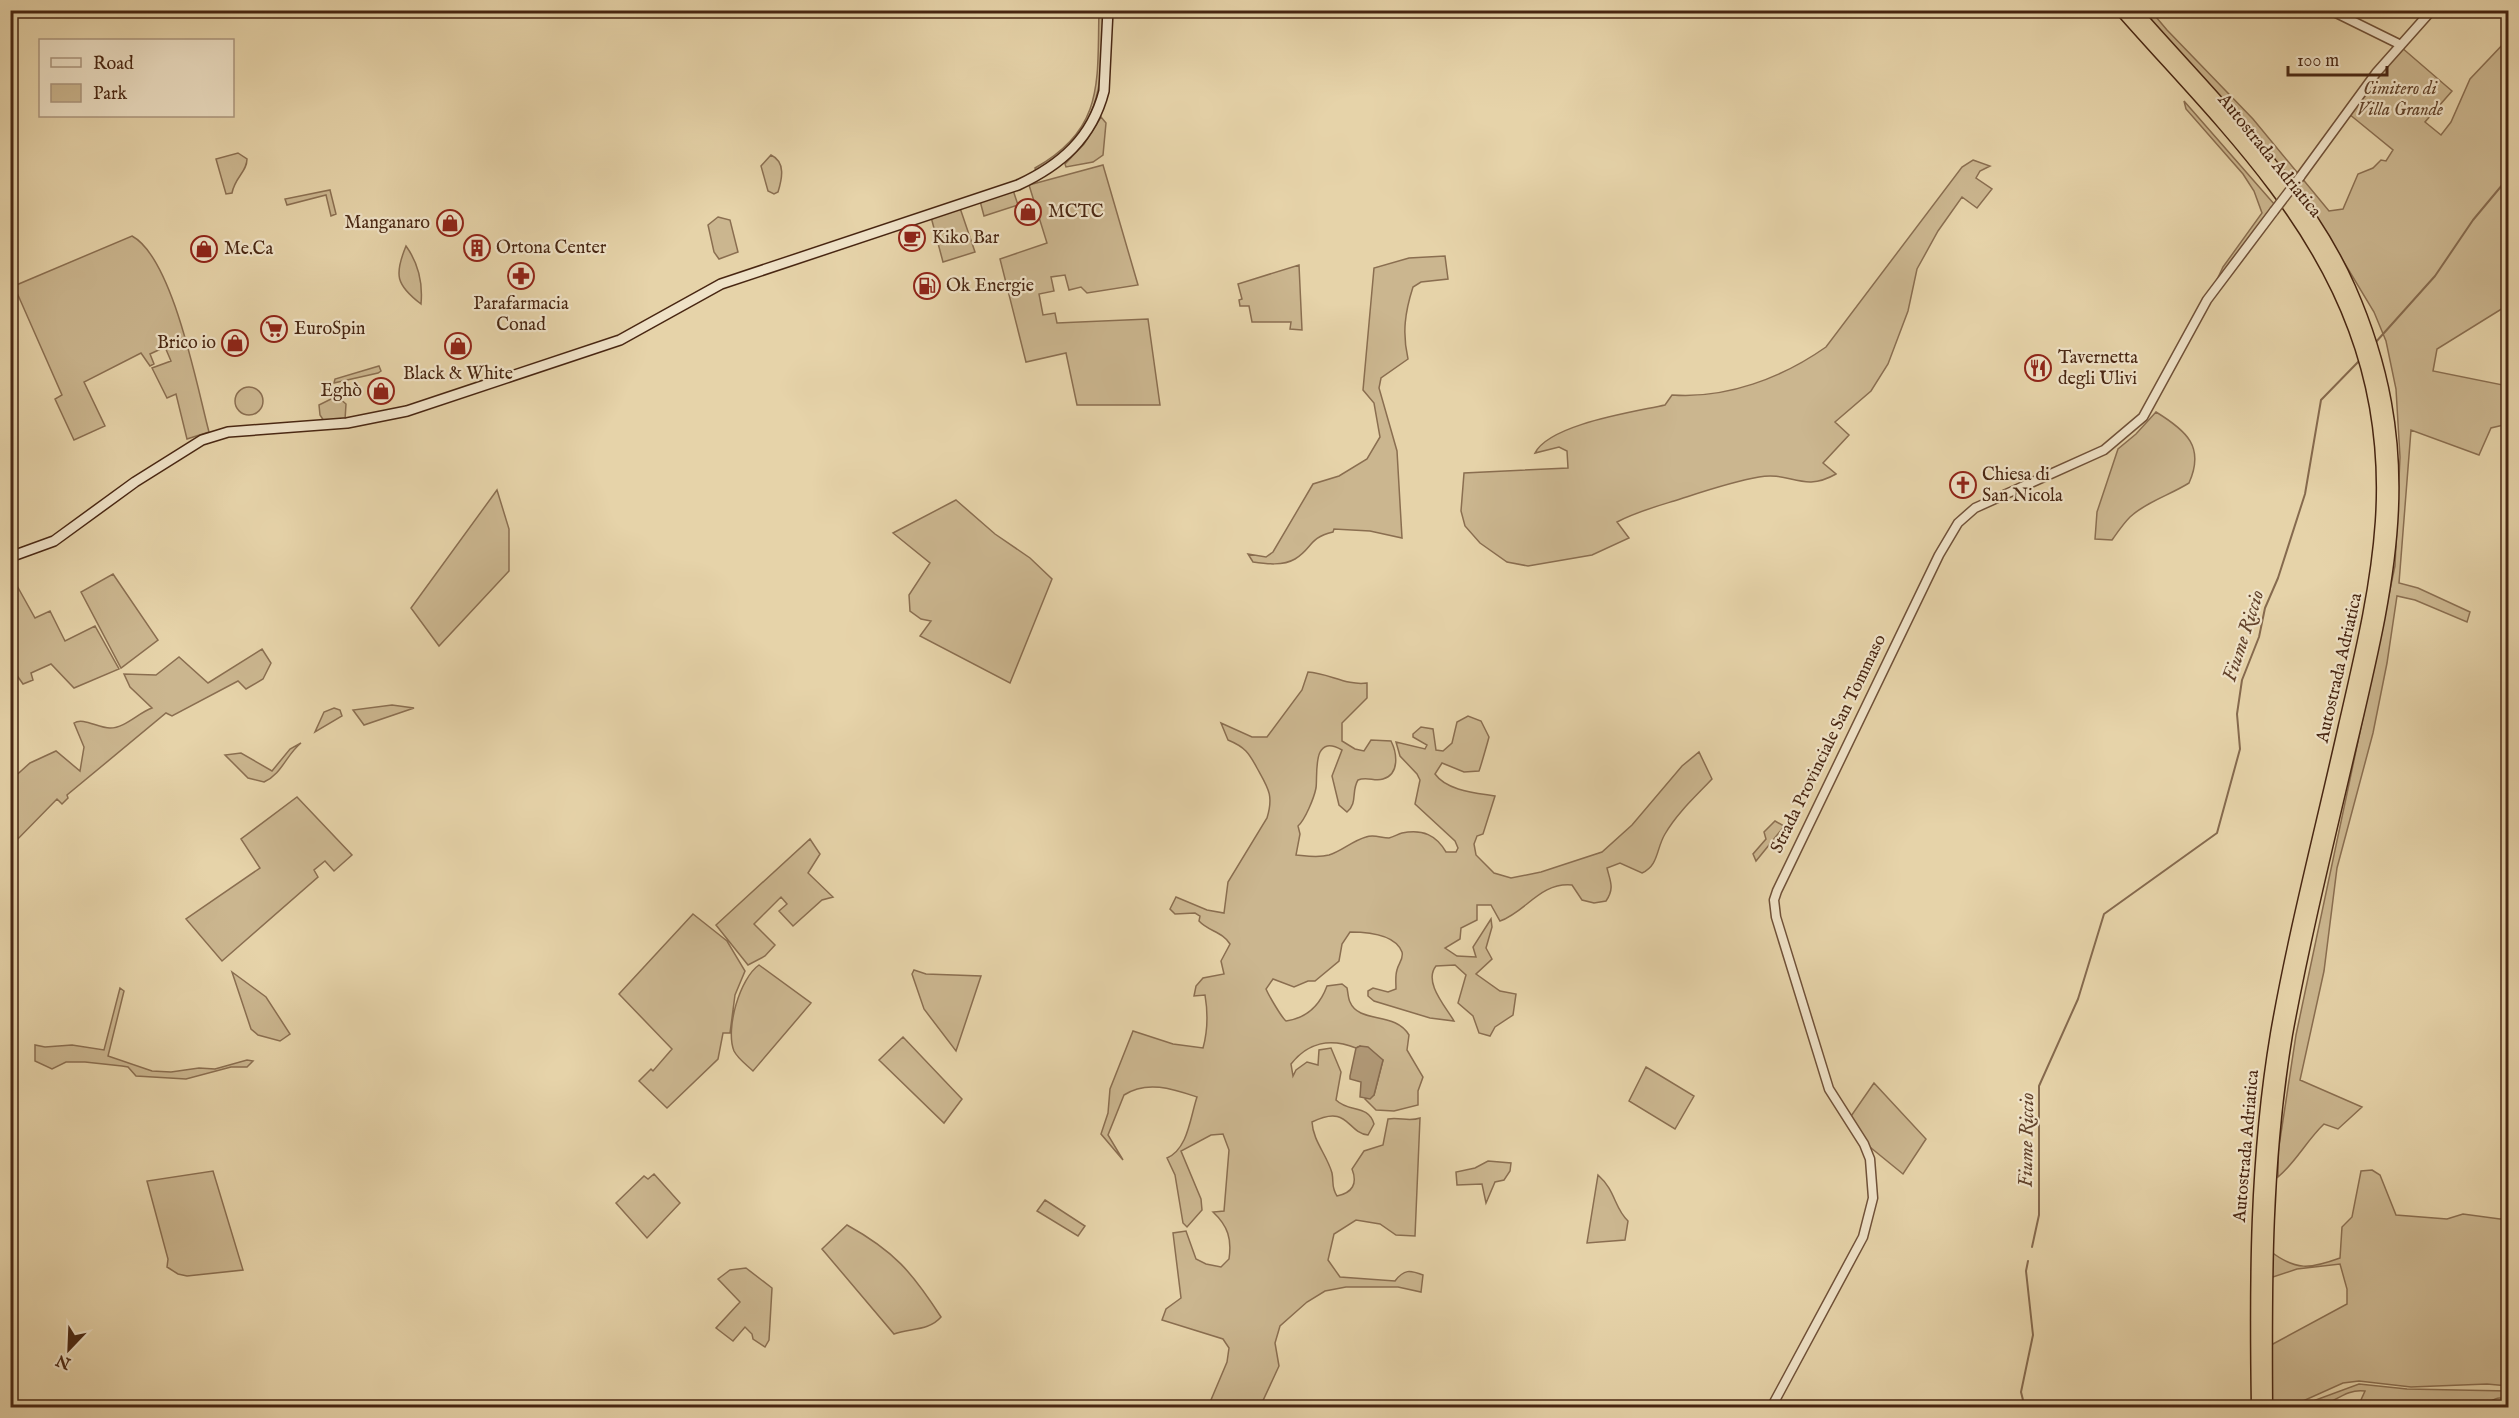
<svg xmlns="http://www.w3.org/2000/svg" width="2519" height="1418" viewBox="0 0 2519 1418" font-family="'IM FELL English',serif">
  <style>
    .green { fill: #cbb68f; stroke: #8a6e50; stroke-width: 1.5 }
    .water { fill: #b09876; stroke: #866a4e; stroke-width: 1.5 }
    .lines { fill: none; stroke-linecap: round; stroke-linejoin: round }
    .stream { stroke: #866a4e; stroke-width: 2 }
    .tertiary-casing { stroke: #705138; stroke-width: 11 }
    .secondary-casing { stroke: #482612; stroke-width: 12 }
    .motorway-casing { stroke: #482612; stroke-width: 15 }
    .tertiary { stroke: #efe2c7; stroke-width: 8 }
    .secondary { stroke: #efe2c7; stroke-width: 9 }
    .motorway { stroke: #e6d3a9; stroke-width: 12 }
    .tertiary-bridge-casing { stroke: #705138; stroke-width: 11; stroke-linecap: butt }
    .tertiary-bridge { stroke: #efe2c7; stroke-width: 8 }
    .labels { text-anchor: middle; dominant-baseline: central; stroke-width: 4.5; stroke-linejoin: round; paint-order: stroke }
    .park-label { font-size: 18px; font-style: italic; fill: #62432b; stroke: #efe2c7 }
    .street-label { font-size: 18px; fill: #482612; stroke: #efe2c7 }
    .poi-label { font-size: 18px; fill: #482612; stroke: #efe2c7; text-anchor: start }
    .water-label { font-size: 20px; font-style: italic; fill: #62422b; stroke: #efe2c7 }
  </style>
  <rect width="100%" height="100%" fill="#e6d3a9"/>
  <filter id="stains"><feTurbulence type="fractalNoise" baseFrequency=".00333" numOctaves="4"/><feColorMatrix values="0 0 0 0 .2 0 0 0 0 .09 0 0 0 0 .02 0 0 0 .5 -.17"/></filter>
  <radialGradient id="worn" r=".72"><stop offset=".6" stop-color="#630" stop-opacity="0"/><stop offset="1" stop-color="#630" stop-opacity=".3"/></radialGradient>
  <path class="green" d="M1099,11H1104C1102,61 1105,107 1070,147C1061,157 1046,165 1036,172L1035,168C1105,129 1097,81 1099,11Z
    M2141,11H2151L2167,30L2253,119L2329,211L2343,209L2358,174L2373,168L2381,160L2386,161L2393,150L2349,114L2401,47L2452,91L2425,122L2441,135L2451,122L2470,79L2508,39V305L2437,349L2433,371L2508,386V424L2491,428L2479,455L2411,430L2399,583L2418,588L2470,612L2467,622L2415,600L2397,596L2387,663L2373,733L2337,868L2324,971L2300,1080L2362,1107L2338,1129L2324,1124C2307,1140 2296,1162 2278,1177V1153L2296,1035L2395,566L2400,457L2396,389L2386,341L2374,312L2315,214L2279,166Z
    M2184,101L2275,205L2214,286L2223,267L2262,213L2254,191L2243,174L2186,109Z
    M1101,117L1106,123L1103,155L1093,162L1066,167L1065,164L1084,144Z
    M238,153L247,159C247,172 235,177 232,193L226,194L216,159Z
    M771,155C786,162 782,179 778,192L774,194L768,191L761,166Z
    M1973,160L1990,166L1980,171L1976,178L1992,189L1977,208L1962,197L1938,231L1917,269L1908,311L1888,364L1871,391L1835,422L1849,435L1823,463L1836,474C1803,493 1790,471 1759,477C1730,482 1702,492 1674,501C1654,507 1636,512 1617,522L1629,538L1592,555L1528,566L1507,562L1480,543L1465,526L1461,511L1464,473L1568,468L1567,451L1559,447L1535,453C1550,424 1634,412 1665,405L1672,395C1726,399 1782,378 1826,347L1962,167Z
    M1103,165L1138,285L1087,293L1081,287L1069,290L1065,275L1051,277L1054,291L1039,294L1043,315L1055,313L1057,323L1148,319L1160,405H1077L1066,353L1026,362L1000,259L1047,243L1029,185Z
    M330,190L336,214L331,216L326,195L287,205L285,199Z
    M1013,190L1018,205L984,216L980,201Z
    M960,208L975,252L943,262L931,217Z
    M718,217L730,220L738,252L719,259L714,252L708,225Z
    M132,236C173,258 197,387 209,432L187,439L176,394L167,398L152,368L171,361L165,347L150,354L154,364L150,366L141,353L84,382L105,426L74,440L55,399L62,395L14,286Z
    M406,246C419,264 423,282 421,304C396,285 394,275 406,246Z
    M1445,256L1448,279L1421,282L1413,287C1405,312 1402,333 1408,359L1381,378L1379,388L1397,451L1402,538L1370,531L1334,529L1333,532C1308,538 1313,548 1295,559C1283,566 1266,564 1253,562L1248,554L1266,557L1273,552L1313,484L1339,476L1367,459L1380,437L1374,403L1363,390L1374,268L1409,258Z
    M1299,265L1302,330L1290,329L1291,322H1252L1249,306H1240L1239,300L1242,299L1238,284Z
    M379,366L381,371L378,373L334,383L335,379Z
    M235 401a14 14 0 1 1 28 0a14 14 0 1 1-28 0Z
    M339,398L346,404L345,420L324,421L320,415L319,405L331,399Z
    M2156,412C2187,431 2205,447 2189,483C2170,495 2146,502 2130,517C2123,524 2117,533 2112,540L2095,539L2097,512L2118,449L2136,434Z
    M497,490L509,529V571L439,646L411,608Z
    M956,500L995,534L1030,558L1052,579L1010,683L920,636L931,621L921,619L910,611L909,595L930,563L893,533Z
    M113,574L158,640L121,668L81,592Z
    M16,584L35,618L50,611L65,641L95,626L119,669L74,688L51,664L31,673L33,680L23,684L11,667V585Z
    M262,649L271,663L263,679L246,689L238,681L172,716L166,713L67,795L68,798L62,804L57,799L11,846V780L30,763L56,751L80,771L84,747L74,723C83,717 98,728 110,728C125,728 138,713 152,708L130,687L124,674L156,675L179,657L208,683Z
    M1308,672C1328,673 1347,686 1367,683V698L1342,723V741L1355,749L1364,751L1371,740L1391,741C1397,753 1400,774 1383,779C1375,782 1367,776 1358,780C1351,791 1358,803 1347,812L1339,805L1332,776L1342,750C1311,732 1318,776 1316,788C1314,798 1305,820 1298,826L1300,834L1296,855C1307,856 1318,858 1329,855C1342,851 1352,841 1366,837C1374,834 1381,838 1389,838C1394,837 1398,834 1402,833C1423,829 1436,835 1446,852H1456L1458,848L1455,841L1415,804L1420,780L1417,774L1400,756L1396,742L1425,749L1427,745L1413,737V734L1421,727L1433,729L1436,750L1443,751L1452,743L1457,722L1468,716L1481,721L1489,737C1488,741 1480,769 1479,771L1464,772L1442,763L1435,774C1447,791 1477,793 1495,796L1483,834L1477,836L1474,844L1476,855L1494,873L1511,878L1541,872L1602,852L1632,825L1682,766L1699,752L1712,779C1696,796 1677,813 1665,834C1656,849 1659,865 1642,873L1620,863L1607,868C1610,881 1615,888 1606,901L1594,903L1582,900L1572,885C1540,882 1526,912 1500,921L1491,905H1477V920L1461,928L1460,939L1445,948L1457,956L1476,957L1473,947L1491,919L1492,927L1486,948L1492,959L1476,974L1500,991L1516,994L1513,1015L1495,1027L1490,1036L1479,1033L1473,1016L1458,1003L1466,975L1455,965L1436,966C1423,982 1446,1007 1454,1021L1430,1018L1374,1001L1368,996V991L1373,988L1388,992L1396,989C1396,983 1395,976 1397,970C1398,964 1404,959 1402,952C1395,934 1366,932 1350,932L1342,944L1339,961L1315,981H1308L1294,987L1273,979L1266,989C1269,996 1282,1018 1286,1021C1307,1018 1320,1005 1327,986L1342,984L1347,988C1348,992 1348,998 1350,1002C1359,1024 1395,1011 1409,1035L1407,1050L1423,1077L1418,1091V1105L1394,1111L1376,1110L1365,1099L1374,1095L1383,1060L1360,1046L1356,1048C1331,1038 1308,1042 1291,1064L1293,1076L1296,1070L1307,1062L1318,1065L1319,1050L1331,1048L1341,1072L1336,1100C1349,1113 1368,1104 1374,1124L1368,1135C1346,1132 1349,1104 1312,1122C1313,1141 1327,1155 1332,1173C1334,1183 1331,1187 1337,1196C1352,1193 1358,1184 1352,1169L1364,1151L1383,1145L1388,1119C1400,1117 1409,1122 1420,1118L1415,1236L1396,1235L1380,1224L1356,1220L1334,1234L1328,1260L1340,1277L1395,1281C1404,1269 1410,1270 1423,1275L1421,1292L1398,1287H1346L1325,1291L1307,1302L1280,1326L1275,1343L1279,1366L1260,1407H1208L1227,1362L1229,1348L1223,1339L1162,1320L1166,1309L1181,1298L1173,1233L1186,1231L1196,1259L1206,1264L1221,1267L1229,1259C1232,1239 1228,1226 1213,1212L1224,1211L1229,1150L1223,1134L1211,1135L1181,1151L1201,1199L1202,1210L1187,1227L1183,1223L1175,1175L1167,1158C1188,1149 1190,1118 1197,1097C1173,1089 1147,1080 1124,1095L1108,1135L1123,1160L1101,1134L1108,1113L1110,1089L1133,1031L1173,1044L1203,1048C1208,1030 1208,1013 1205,995L1194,996L1196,986L1203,978L1224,974L1221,961L1230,944C1223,932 1208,931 1199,921L1200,916L1195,913L1175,914L1170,909L1176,897L1207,910L1224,913L1228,882L1267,818C1274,795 1268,788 1257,768C1249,753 1245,747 1228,740L1221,723L1252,737H1267L1302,690Z
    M392,705L414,708L364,725L353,710Z
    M334,708L340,710L342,716L315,732L324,712Z
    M301,743C286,755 282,774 264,782L248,778L225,755L241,753L272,771L290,749Z
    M297,797L352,855L334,871L325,861L314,870L318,877L222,961L186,919L260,868L241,839Z
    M1775,821L1784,826L1782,829L1756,861L1753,854L1766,839L1764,832Z
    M810,839L820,854L808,873L833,897L822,900L793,926L779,911L787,904L781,897L754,924L775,945L765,956L748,965L716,925Z
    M693,914L727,941L745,971L735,995L730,1033H723L718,1059L667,1108L639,1081L651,1069L653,1071L672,1049L619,994Z
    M759,965L811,1003L753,1071C747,1065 738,1059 734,1051C725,1029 740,978 759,965Z
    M914,970L926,974L981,976L956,1051L924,1009L912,974Z
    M232,972L266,997L290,1034L280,1041L258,1035L251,1029Z
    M120,988L124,991L108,1056L152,1071L171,1072L199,1068L215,1069L247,1060L253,1061L247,1067H231L186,1079L136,1076L128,1067L122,1066L85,1062H66L52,1069L35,1061V1045L45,1047L72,1045L104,1050Z
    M903,1037L962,1099L944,1123L879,1060Z
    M1646,1067L1694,1096L1675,1129L1629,1101Z
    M1874,1083L1926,1139L1903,1174L1865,1143L1849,1119Z
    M1488,1161L1511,1163L1510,1171L1504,1180L1495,1182L1486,1203L1482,1184L1457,1185L1456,1172L1475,1168Z
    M2372,1170L2380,1175L2396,1215L2447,1219L2463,1214L2500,1219L2508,1217V1386L2487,1384L2411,1387L2359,1381L2343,1383L2303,1401H2271V1345L2347,1304V1289L2340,1264L2297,1269L2270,1278V1251C2296,1271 2310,1269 2340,1258L2342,1227L2352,1217L2361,1171Z
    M213,1171L243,1270L187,1276L178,1274L167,1267L168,1259L147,1181Z
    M654,1174L680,1203L647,1238L616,1203L644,1176L648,1179Z
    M1598,1175C1616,1191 1614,1208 1628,1221L1625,1240L1587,1243Z
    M1045,1200L1085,1226L1078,1236L1037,1211Z
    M847,1225C894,1251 912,1272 941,1317C929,1331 910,1328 894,1334L822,1249Z
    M746,1268L772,1288L769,1340L765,1347L753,1339L752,1334L745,1327L733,1341L716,1328L740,1302L718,1279L730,1270Z
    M2359,1384L2407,1389L2508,1391V1401C2500,1395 2490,1399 2485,1408L2362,1407L2360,1402L2365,1391C2346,1388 2333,1404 2316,1408C2303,1410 2286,1408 2272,1407V1405L2305,1404Z"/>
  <path class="water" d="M1360,1046L1368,1047L1383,1060L1374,1095L1370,1099L1360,1097L1361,1082L1350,1079V1076L1356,1048Z"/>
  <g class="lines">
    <path class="stream" d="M2375,343L2435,276L2473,220L2508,178
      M2032,1247L2039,1215V1086L2078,999L2104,914L2217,833L2240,749L2237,714L2242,680L2259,637L2265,608L2278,578L2305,494L2321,400L2359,361
      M2025,1408L2021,1392L2033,1335L2026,1271L2028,1261"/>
    <defs>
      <path id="tertiary" d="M2330,10L2401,45
        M2300,177L2376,73L2432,10
        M1771,1408L1863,1237L1873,1198L1870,1159L1864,1144L1829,1089L1776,917L1774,900L1777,891L1939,555L1958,523L1975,508L2104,450L2143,417L2207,300L2274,211"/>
      <path id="secondary" d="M10,557L54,541L135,482L202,440L228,432L347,423L407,411L620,340L721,284L1018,185C1061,165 1092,138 1104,91L1108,10"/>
      <path id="motorway" d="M2122,10C2209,109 2309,203 2355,329C2407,469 2377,587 2345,726C2322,829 2295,931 2277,1034C2256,1159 2256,1281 2258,1408
        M2134,10C2207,94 2304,185 2349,288C2421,452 2390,575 2351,741C2328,839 2304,936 2286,1034C2265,1159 2265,1281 2266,1408"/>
    </defs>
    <use href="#tertiary" class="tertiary-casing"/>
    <use href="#secondary" class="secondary-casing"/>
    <use href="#motorway" class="motorway-casing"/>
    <use href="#tertiary" class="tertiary"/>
    <use href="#secondary" class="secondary"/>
    <use href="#motorway" class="motorway"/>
    <defs>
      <path id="tertiary-bridge" d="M2274,211L2300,177"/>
    </defs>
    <use href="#tertiary-bridge" class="tertiary-bridge-casing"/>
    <use href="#tertiary-bridge" class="tertiary-bridge"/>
  </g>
  <defs>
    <symbol id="shop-ring" viewBox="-11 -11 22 22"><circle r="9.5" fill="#efe2c7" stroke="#8f2418" stroke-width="1.5"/><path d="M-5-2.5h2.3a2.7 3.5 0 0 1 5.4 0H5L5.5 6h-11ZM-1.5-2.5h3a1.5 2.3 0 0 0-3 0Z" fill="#8f2418"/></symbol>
    <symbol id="cafe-ring" viewBox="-11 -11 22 22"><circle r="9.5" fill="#efe2c7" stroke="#8f2418" stroke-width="1.5"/><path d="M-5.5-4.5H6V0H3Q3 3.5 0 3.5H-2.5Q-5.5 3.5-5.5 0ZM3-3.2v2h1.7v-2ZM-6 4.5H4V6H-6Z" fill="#8f2418"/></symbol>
    <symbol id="building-ring" viewBox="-11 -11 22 22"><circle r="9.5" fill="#efe2c7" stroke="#8f2418" stroke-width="1.5"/><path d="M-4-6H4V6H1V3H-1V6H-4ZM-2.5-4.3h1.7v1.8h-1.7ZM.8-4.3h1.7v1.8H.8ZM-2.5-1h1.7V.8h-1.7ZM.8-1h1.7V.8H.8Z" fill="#8f2418"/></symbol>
    <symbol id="pharmacy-ring" viewBox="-11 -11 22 22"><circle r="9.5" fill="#efe2c7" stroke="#8f2418" stroke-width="1.5"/><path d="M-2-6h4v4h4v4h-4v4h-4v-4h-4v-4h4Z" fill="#8f2418"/></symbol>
    <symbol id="fuel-ring" viewBox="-11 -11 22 22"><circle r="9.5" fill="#efe2c7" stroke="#8f2418" stroke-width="1.5"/><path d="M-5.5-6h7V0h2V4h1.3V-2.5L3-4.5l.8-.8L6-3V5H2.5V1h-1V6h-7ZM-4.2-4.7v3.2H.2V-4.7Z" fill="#8f2418"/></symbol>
    <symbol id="supermarket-ring" viewBox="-11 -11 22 22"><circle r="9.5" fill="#efe2c7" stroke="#8f2418" stroke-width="1.5"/><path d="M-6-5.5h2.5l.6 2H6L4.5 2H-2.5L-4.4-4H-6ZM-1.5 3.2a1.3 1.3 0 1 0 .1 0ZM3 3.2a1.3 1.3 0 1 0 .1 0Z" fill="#8f2418"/></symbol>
    <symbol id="restaurant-ring" viewBox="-11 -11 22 22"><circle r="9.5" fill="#efe2c7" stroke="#8f2418" stroke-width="1.5"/><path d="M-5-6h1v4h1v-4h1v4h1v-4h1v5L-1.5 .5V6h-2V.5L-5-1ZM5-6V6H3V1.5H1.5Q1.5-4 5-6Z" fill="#8f2418"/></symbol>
    <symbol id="church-ring" viewBox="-11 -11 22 22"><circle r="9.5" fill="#efe2c7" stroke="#8f2418" stroke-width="1.5"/><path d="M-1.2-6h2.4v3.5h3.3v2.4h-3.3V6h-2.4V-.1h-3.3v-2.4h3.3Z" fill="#8f2418"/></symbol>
  </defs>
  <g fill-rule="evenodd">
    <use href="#shop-ring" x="1013" y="197" width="30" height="30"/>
    <use href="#shop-ring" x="435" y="208" width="30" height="30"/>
    <use href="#cafe-ring" x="897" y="223" width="30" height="30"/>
    <use href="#building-ring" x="462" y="233" width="30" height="30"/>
    <use href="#shop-ring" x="189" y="234" width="30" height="30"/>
    <use href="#pharmacy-ring" x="506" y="261" width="30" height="30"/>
    <use href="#fuel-ring" x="912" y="271" width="30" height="30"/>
    <use href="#supermarket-ring" x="259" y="314" width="30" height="30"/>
    <use href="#shop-ring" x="220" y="328" width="30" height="30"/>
    <use href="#shop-ring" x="443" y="331" width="30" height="30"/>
    <use href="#restaurant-ring" x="2023" y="353" width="30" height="30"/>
    <use href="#shop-ring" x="366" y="376" width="30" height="30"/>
    <use href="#church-ring" x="1948" y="470" width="30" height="30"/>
  </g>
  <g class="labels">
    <g class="park-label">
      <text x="2400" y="89">Cimitero di<tspan x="2400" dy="21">Villa Grande</tspan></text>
    </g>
    <g class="street-label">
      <text transform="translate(2269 156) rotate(51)">Autostrada Adriatica</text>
      <text transform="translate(2340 668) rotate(-77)">Autostrada Adriatica</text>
      <text transform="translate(1829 744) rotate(-64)">Strada Provinciale San Tommaso</text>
      <text transform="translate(2247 1146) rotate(-85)">Autostrada Adriatica</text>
    </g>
    <g class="poi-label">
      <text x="1048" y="212">MCTC</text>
      <text x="430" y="223" text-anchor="end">Manganaro</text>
      <text x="932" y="238">Kiko Bar</text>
      <text x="496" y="248">Ortona Center</text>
      <text x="224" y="249">Me.Ca</text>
      <text x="946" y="286">Ok Energie</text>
      <text x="521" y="304" text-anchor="middle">Parafarmacia<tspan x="521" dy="21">Conad</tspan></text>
      <text x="294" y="329">EuroSpin</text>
      <text x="216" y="343" text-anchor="end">Brico io</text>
      <text x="2058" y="358">Tavernetta<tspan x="2058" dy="21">degli Ulivi</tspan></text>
      <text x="458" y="374" text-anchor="middle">Black &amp; White</text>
      <text x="362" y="391" text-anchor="end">Eghò</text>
      <text x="1982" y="475">Chiesa di<tspan x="1982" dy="21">San Nicola</tspan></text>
    </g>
    <g class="water-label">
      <text transform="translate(2244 636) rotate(-72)">Fiume Riccio</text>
      <text transform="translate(2027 1140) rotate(-89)">Fiume Riccio</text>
    </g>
  </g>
  <rect width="2519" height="1418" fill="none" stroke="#e6d3a9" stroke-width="36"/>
  <rect x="12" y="12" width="2495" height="1394" fill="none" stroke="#482612" stroke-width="3"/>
  <rect x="18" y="18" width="2483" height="1382" fill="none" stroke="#482612" stroke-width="1.5"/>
  <rect x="39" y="39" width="195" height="78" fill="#efe2c7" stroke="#ac977f" stroke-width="1.5"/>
  <rect x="51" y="58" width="30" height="9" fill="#efe2c7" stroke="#ac977f" stroke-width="1.5"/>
  <text x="93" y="69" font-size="18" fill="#482612">Road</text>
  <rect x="51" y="84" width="30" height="18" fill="#cbb68f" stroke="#ac977f" stroke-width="1.5"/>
  <text x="93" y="99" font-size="18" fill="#482612">Park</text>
  <g transform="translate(69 1349) rotate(203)" stroke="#efe2c7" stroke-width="4.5" paint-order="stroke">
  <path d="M0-4.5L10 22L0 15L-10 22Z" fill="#482612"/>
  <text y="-9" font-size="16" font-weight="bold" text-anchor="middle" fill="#482612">N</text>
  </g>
  <path d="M2288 66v9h99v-9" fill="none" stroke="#482612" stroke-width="3"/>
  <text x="2297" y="66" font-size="18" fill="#482612" stroke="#efe2c7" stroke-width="4.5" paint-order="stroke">100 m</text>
  <rect width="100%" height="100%" filter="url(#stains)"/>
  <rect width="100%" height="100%" fill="url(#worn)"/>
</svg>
